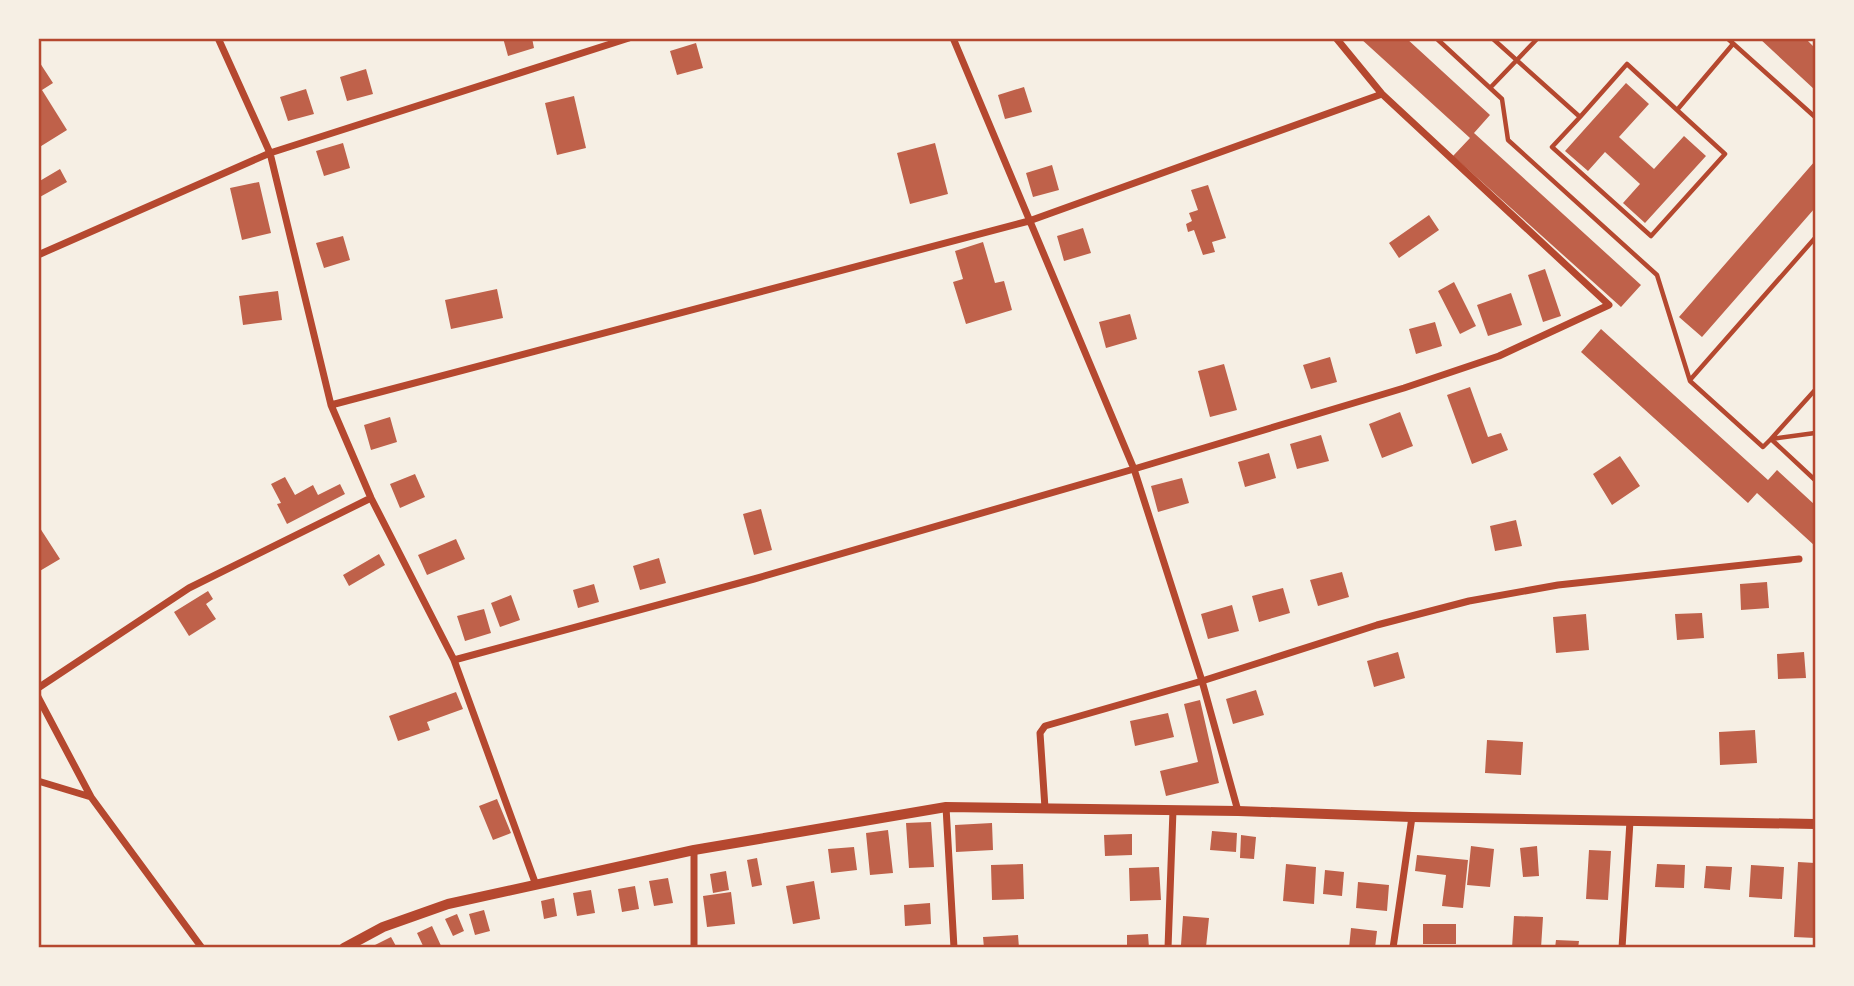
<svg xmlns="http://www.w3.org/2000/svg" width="1854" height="986" viewBox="0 0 1854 986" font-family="'IBM Plex Serif',serif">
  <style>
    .building { fill: #bf614a }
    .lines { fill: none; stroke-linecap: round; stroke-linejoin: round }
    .service { stroke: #b5482f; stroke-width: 4.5 }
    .minor { stroke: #b5482f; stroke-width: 7 }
    .tertiary { stroke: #b5482f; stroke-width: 10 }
    .neatline { fill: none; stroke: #b5482f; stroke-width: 2.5 }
  </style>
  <rect width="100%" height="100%" fill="#f6efe4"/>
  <path class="building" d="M503,38H532L534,48L508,56Z
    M1360,38H1406L1490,115L1474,133L1641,285L1621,307L1453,156L1470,138Z
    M1759,38H1805L1815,48V90Z
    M696,43L703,68L677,75L670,51Z
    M38,60L53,83L42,90L67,130L38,148Z
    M366,69L373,94L347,101L340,77Z
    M1626,83L1649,104L1619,137L1654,169L1684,136L1706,156L1645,223L1623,203L1640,184L1605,152L1588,171L1565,151Z
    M1024,87L1032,112L1005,119L998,95Z
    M306,89L314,114L288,121L280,97Z
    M574,96L586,148L557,155L545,103Z
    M343,143L350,168L324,176L316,151Z
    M935,143L948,194L910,204L897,153Z
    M1815,161V208L1702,337L1679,317Z
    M1052,165L1059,190L1033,197L1026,173Z
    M60,169L67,182L38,198V182Z
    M259,182L271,233L242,240L230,188Z
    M1208,185L1226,238L1212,242L1215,252L1203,255L1194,230L1188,232L1186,224L1192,221L1189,213L1198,210L1191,190Z
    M1429,215L1439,230L1399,258L1389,243Z
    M1083,228L1091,253L1064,261L1057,236Z
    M343,236L350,260L324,268L316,243Z
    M983,242L995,283L1004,281L1012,310L966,324L953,282L963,279L955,251Z
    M1545,269L1561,316L1543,322L1528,275Z
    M1454,282L1476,326L1460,334L1438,291Z
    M497,289L503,318L451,329L445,300Z
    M278,291L282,320L243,325L239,296Z
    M1511,293L1522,325L1488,336L1477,305Z
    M1130,314L1137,339L1106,348L1099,322Z
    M1435,322L1442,346L1416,354L1409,329Z
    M1601,329L1768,480L1777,470L1815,505V546L1757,493L1748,503L1581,352Z
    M1330,357L1337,382L1311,389L1303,365Z
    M1224,364L1237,410L1210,417L1198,371Z
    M1470,387L1488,437L1501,433L1508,450L1472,464L1447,395Z
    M1400,412L1413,446L1382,458L1369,424Z
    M390,417L397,442L371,450L364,425Z
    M1321,435L1329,461L1297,469L1290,444Z
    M1269,453L1276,478L1245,487L1238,462Z
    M1620,456L1640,486L1612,505L1593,474Z
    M415,474L425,497L400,508L390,484Z
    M285,477L295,495L313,485L318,495L340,484L345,494L287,524L277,504L281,503L271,484Z
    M1182,478L1189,503L1158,512L1151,486Z
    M761,509L772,550L754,555L743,514Z
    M1516,520L1522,546L1495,551L1490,526Z
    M38,525L60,559L38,572Z
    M456,539L465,559L427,575L418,555Z
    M379,554L385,565L349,586L343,575Z
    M659,558L666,583L640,590L633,566Z
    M1342,572L1349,597L1318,606L1310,580Z
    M1767,582L1769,608L1741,610L1740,584Z
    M594,584L599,602L578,608L573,590Z
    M1283,588L1290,613L1259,622L1252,596Z
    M208,591L213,599L206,604L216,619L189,636L174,612Z
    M511,595L520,620L500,627L491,603Z
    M1232,605L1239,631L1208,639L1201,614Z
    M484,609L491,633L465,641L457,616Z
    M1702,613L1704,638L1677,640L1675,614Z
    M1586,614L1589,650L1556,653L1553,617Z
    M1398,652L1405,678L1374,687L1367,661Z
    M1804,652L1806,678L1778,679L1777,654Z
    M1256,690L1264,715L1233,724L1226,699Z
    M456,692L463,709L427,722L430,730L398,741L389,716Z
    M1200,700L1219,783L1166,796L1160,771L1198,762L1184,704Z
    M1168,713L1174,737L1135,746L1130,721Z
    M1755,730L1757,763L1720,765L1719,732Z
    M1487,740L1523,742L1521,775L1485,773Z
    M497,799L511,833L493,840L479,806Z
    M931,822L934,867L909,868L906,823Z
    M992,823L993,850L956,852L955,825Z
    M888,830L893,873L870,875L866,833Z
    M1212,831L1237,833L1236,852L1210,850Z
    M1132,834V855L1105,856L1104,835Z
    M1241,835L1256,837L1254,859L1240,858Z
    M1471,846L1494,849L1490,887L1467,885Z
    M1537,846L1539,876L1523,877L1520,848Z
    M854,847L857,870L831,873L828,849Z
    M1589,850L1611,851L1608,900L1586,899Z
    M1417,855L1468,860L1463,908L1442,906L1446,875L1415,871Z
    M757,858L762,885L752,887L747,860Z
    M1798,862L1815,863L1813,916L1815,917V938L1794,937Z
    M1023,864L1024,899L992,900L991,865Z
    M1286,864L1316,867L1314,904L1283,901Z
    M1657,864L1685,865L1684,888L1655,887Z
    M1751,865L1784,867L1782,899L1749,897Z
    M1706,866L1732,867L1730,890L1704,888Z
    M1159,867L1161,900L1130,901L1129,868Z
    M1325,870L1344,872L1342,896L1323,894Z
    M726,871L729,890L713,893L710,874Z
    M668,878L673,903L654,906L649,881Z
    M814,881L820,919L793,924L786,886Z
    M1358,882L1389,885L1387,911L1356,908Z
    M635,886L639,909L622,912L618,889Z
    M591,890L595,913L577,916L573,893Z
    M731,892L735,924L707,927L703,896Z
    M554,898L557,916L544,919L541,901Z
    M930,903L931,924L905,926L904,905Z
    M484,910L490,931L475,935L469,914Z
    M457,914L464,931L453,936L445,919Z
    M1183,916L1209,918L1206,947L1181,945Z
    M1514,916L1543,917L1541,948H1512Z
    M1423,924H1456V944H1423Z
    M432,926L442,948H424L417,933Z
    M1351,928L1377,931L1375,948H1349Z
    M1148,934L1149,948H1127V935Z
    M1018,935L1019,948H984L983,937Z
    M391,937L397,948H377L375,945Z
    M1556,940L1579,941L1578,948H1555Z"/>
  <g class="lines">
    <path class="service" d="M1436,38L1502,99L1508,140L1657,275L1690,381L1763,447L1771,439L1815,433
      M1492,38L1580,117L1552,147L1651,236L1725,154L1677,110L1733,44
      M1727,38L1815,117
      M1490,88L1538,38
      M1580,117L1627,64L1677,110
      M1690,380L1815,238
      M1815,390L1771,439L1815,480"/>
    <path class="minor" d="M218,38L270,153L331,405L371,498L454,660L536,885
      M953,38L1134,469L1202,681L1238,811
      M38,255L270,153L629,38
      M331,405L1029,221L1382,94
      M454,660L754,579L1134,469L1404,388L1499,356L1609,305L1382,94L1336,38
      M38,688L189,588L371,498
      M38,697L91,797
      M38,781L91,797L202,948
      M946,807L954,948
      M1045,808L1040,733L1045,726L1202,681L1377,625L1469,601L1558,585L1799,559
      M694,850V948
      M1168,948L1173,810
      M1393,948L1412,817
      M1622,948L1630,821"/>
    <path class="tertiary" d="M344,948L383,927L448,904L694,850L946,807L1238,811L1412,817L1815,824"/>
  </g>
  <rect width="1854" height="986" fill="none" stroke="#f6efe4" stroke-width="80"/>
  <rect x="40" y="40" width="1774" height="906" class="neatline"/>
</svg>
